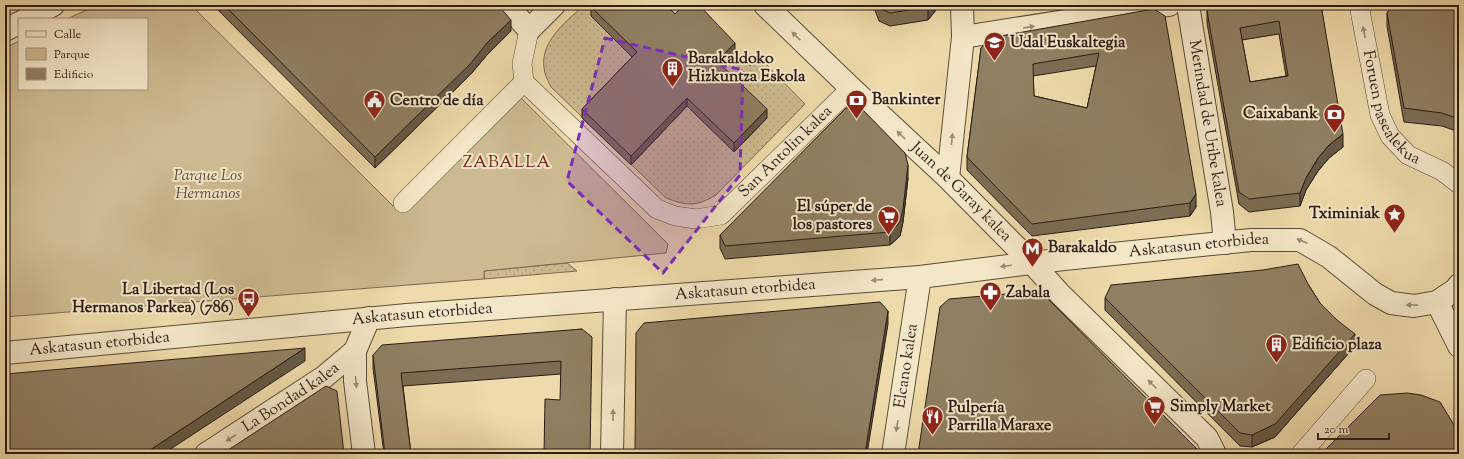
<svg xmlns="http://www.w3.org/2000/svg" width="1464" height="459" viewBox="0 0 1464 459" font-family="'Sorts Mill Goudy',serif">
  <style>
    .grass { fill: url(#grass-dots); stroke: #7c6b52 }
    .green { fill: #cdba90; stroke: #7c6b52 }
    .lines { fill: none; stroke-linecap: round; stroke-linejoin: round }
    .pedestrian-casing { stroke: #5b4c3a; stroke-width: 20 }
    .minor-casing { stroke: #5b4c3a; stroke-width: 24 }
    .tertiary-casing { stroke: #5b4c3a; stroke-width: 24 }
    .pedestrian { stroke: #f4e7c8; stroke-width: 19 }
    .minor { stroke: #f4e7c8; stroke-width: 22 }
    .tertiary { stroke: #f4e7c8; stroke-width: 22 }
    .wall { fill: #7c6d54; stroke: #2a1c14; fill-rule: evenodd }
    .shaded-wall { fill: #655945; stroke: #2a1c14 }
    .building { fill: #907f62; stroke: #2a1c14; fill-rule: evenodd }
    .oneway { fill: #998c77 }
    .marked { fill: #7b2cbf; fill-opacity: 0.2; stroke: #7b2cbf; stroke-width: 3; stroke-dasharray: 8 5; stroke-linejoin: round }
    .labels { text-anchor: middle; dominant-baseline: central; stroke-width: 4; stroke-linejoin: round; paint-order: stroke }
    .poi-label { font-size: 16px; font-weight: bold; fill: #2a1c14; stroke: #f4e7c8; text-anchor: start }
    .street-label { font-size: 16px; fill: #2a1c14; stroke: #f4e7c8 }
    .park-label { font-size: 16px; font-style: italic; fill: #5b4b39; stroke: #f4e7c8 }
    .neighbourhood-label { font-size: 17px; letter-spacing: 1px; fill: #7a1f14; stroke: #f4e7c8 }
  </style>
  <defs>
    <pattern id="grass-dots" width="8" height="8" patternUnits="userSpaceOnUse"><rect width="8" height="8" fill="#cdba90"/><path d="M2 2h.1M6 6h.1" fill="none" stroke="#b09f7b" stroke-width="1.8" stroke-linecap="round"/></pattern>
  </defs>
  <rect width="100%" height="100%" fill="#eedaaa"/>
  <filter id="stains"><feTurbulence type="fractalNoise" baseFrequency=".005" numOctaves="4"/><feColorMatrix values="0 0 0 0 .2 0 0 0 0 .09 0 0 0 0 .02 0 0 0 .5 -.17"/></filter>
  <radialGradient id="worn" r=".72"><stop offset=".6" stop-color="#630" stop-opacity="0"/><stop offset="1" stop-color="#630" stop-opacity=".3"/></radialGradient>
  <path class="grass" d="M584,5H690L750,66L759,57L805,104L716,195C696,207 687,206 666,198L551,87C549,83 546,78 545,73C537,43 565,23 584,5Z
    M567,263L577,271L484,279V271Z"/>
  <path class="green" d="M97,5H191L393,206L511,88L668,244L666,253L484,271V279L5,317V48L19,41V89H147V19H67Z"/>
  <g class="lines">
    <defs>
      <g id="pedestrian">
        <path id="s1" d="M1359,5L1380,115L1390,136L1408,155L1442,171L1459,184"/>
        <path id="s2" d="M529,30L522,64L524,82L657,209L675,216L696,219L721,215L851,88"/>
        <path d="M403,203L524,82"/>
        <path d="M1301,454L1366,379"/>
      </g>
      <g id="minor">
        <path d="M507,5L529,30L554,5"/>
        <path id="s3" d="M765,5L851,88L948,178L1032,263L1060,294L1207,438L1215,454"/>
        <path id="s4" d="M1188,5L1222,212L1225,243"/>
        <path d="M26,19L53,5"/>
        <path d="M5,30L19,23"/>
        <path d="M963,37L1169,5"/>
        <path d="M948,178L963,37L962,5"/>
        <path d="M1437,302L1459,346"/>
        <path id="s5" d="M206,454L324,377L355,351"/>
        <path d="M364,454L355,381V351L369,318"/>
        <path d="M612,454L615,299"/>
        <path id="s6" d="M893,454L920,277"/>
      </g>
      <g id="tertiary">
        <path id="s7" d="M5,353L407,315L920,277L1064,259L1251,240H1300L1329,257L1375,294L1391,303L1414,306L1437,302L1455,290L1459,285"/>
      </g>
    </defs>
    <use href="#pedestrian" class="pedestrian-casing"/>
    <use href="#minor" class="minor-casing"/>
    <use href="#tertiary" class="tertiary-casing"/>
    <use href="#pedestrian" class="pedestrian"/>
    <use href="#minor" class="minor"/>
    <use href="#tertiary" class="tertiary"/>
  </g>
  <path class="wall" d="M213,5H498L511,31L486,56L471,74L375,168Z
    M873,5H937L936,10L928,20L890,26L879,21Z
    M1321,5L1343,147L1329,158L1318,171L1306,190L1300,206L1249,212L1239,204L1207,23V11ZM1279,34L1286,76L1250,82L1242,40Z
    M1459,5V132L1442,126L1404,122L1387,26V13Z
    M591,7L675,14L735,52L722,66L767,118L734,152L687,106L631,165L582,118V109L632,57L591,16Z
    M1154,9L1196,207L1190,216L1032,236L967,170V157L981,48ZM1096,66L1087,108L1034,96L1033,76Z
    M908,178L903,222L900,236L890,245L725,259L720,248V235Z
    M1308,284L1320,303L1355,346L1275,437L1252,447L1240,446L1105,310V298Z
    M582,329L561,374L403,386L411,454H384L373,368V355Z"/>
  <path class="shaded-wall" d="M930,5H937L936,10L928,20V7Z
    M511,20V31L486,56L471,74L375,168V157L486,44Z
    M735,43V52L717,70V61Z
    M687,98V106L631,165V156Z
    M767,109V118L734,152V143Z
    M1343,134V147L1329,158L1318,171L1306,190L1300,206V193L1306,178L1318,158L1329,145Z
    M908,165V178L903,222L900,236L890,245V232Z
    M1196,194V207L1190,216V203Z
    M888,311V324L867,454H865Z
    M1355,334V346L1275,437L1252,447V435Z
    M305,348V361L163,454H144Z"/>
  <path class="building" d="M224,5H498L511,20L486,44L471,63L375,157Z
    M593,5H666L675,14L684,5H699L735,43L717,61L767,109L734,143L687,98L631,156L582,109L637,52L591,7Z
    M878,5H930L928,7L890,13L879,8Z
    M1212,5H1321L1343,134L1329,145L1318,158L1306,178L1300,193L1249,199L1239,192L1207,11ZM1279,21L1288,76L1250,82L1240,28Z
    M1392,5H1459V119L1442,113L1404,108L1387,13Z
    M1154,9L1165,16L1196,194L1190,203L1032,224L967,157L981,48L989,38ZM1099,53L1087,108L1034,96L1033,64Z
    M859,106L905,153L908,165L903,209L900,222L890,232L725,246L720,235L846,108Z
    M1298,264L1308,284L1320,303L1337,320L1355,334L1275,424L1252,435L1240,433L1105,298L1111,285L1263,270Z
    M1040,291L1197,449L1196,454H918L940,307L949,299Z
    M880,302L888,311L865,454H635L636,333L644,323Z
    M582,329L592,337L590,454H544L545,399L560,400L561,361L401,373L411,454H385L373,355L382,345Z
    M305,348L144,454H5V374Z
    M326,386L337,391L344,454H222Z
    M1407,393L1421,395L1440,402L1459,433V454H1321L1380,395Z"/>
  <defs><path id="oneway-solid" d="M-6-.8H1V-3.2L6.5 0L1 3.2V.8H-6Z"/></defs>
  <g class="oneway">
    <use href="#oneway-solid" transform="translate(1029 27) rotate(-9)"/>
    <use href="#oneway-solid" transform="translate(1364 32) rotate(-101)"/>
    <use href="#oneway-solid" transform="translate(796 36) rotate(-136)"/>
    <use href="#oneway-solid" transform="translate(901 135) rotate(-137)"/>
    <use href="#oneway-solid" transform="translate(952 139) rotate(-84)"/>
    <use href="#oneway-solid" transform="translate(1302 241) rotate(-157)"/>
    <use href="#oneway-solid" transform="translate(1006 266) rotate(173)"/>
    <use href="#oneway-solid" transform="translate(877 280) rotate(176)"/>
    <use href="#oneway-solid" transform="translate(1412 305) rotate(-179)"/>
    <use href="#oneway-solid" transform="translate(356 382) rotate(85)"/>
    <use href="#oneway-solid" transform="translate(1152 384) rotate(-136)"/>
    <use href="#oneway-solid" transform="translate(613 415) rotate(-89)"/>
    <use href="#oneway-solid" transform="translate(897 426) rotate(99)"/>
    <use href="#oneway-solid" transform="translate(231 438) rotate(147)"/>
  </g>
  <path class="marked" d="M605,38L743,70L740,175L663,273L567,181Z"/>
  <defs>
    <symbol id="school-pin" viewBox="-11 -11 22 30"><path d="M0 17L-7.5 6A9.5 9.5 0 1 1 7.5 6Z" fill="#8f2418" stroke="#f4e7c8"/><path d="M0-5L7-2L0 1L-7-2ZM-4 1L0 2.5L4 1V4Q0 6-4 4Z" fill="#fff"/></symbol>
    <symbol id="building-pin" viewBox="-11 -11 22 30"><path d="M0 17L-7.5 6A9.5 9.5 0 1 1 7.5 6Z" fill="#8f2418" stroke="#f4e7c8"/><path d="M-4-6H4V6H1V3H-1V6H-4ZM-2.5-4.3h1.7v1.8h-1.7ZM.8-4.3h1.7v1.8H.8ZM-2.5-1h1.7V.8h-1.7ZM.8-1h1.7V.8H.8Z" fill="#fff"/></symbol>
    <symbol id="bank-pin" viewBox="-11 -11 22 30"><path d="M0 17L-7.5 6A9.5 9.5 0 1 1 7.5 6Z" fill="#8f2418" stroke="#f4e7c8"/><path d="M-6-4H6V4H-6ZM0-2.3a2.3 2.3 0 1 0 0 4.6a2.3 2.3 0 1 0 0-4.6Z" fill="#fff"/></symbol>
    <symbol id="civic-pin" viewBox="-11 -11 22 30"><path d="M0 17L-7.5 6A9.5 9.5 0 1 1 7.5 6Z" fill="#8f2418" stroke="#f4e7c8"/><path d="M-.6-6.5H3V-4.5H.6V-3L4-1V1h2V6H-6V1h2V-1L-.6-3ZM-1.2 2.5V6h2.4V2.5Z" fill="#fff"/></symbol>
    <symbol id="sight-pin" viewBox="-11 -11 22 30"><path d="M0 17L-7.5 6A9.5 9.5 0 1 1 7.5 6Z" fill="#8f2418" stroke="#f4e7c8"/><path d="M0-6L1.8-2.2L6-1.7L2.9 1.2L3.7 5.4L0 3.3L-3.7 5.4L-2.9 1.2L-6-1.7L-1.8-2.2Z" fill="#fff"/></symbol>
    <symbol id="supermarket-pin" viewBox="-11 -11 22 30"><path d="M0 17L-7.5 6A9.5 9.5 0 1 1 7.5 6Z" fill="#8f2418" stroke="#f4e7c8"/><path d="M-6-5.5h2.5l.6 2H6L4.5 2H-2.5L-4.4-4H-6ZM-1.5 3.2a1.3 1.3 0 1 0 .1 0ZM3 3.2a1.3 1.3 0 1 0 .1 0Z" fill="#fff"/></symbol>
    <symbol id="metro-pin" viewBox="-11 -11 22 30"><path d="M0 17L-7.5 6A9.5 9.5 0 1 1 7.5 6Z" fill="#8f2418" stroke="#f4e7c8"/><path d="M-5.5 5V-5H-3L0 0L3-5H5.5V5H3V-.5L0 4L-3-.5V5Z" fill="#fff"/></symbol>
    <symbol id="pharmacy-pin" viewBox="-11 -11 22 30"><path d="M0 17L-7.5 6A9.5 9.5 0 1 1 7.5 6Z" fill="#8f2418" stroke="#f4e7c8"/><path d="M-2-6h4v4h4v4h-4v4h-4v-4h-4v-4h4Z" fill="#fff"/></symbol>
    <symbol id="bus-pin" viewBox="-11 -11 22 30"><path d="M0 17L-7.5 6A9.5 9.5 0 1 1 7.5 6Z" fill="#8f2418" stroke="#f4e7c8"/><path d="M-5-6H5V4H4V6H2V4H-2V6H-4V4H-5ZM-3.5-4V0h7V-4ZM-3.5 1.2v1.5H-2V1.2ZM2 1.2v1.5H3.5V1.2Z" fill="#fff"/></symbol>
    <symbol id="restaurant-pin" viewBox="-11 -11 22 30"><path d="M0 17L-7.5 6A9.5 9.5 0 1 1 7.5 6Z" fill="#8f2418" stroke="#f4e7c8"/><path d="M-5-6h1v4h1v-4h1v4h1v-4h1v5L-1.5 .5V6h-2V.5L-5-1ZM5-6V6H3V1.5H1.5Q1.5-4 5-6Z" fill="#fff"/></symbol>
  </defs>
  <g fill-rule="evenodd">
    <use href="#school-pin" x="982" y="30" width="25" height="34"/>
    <use href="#building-pin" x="660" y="56" width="25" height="34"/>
    <use href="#bank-pin" x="844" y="88" width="25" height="34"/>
    <use href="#civic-pin" x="362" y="88" width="25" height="34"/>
    <use href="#bank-pin" x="1322" y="102" width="25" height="34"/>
    <use href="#sight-pin" x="1382" y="202" width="25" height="34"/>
    <use href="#supermarket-pin" x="876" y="204" width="25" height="34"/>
    <use href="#metro-pin" x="1020" y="236" width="25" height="34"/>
    <use href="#pharmacy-pin" x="978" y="280" width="25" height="34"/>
    <use href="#bus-pin" x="236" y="286" width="25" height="34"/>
    <use href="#building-pin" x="1264" y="332" width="25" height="34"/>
    <use href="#supermarket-pin" x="1142" y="394" width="25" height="34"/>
    <use href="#restaurant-pin" x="920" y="404" width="25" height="34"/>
  </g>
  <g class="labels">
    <g class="poi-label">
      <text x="1010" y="43">Udal Euskaltegia</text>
      <text x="688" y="59">Barakaldoko<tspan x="688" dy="18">Hizkuntza Eskola</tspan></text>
      <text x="872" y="100">Bankinter</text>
      <text x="390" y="101">Centro de día</text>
      <text x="1318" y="114" text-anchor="end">Caixabank</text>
      <text x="872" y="207" text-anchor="end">El súper de<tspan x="872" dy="18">los pastores</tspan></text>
      <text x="1380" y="214" text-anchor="end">Tximiniak</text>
      <text x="1048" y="248">Barakaldo</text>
      <text x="234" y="290" text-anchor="end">La Libertad (Los<tspan x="234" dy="18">Hermanos Parkea) (786)</tspan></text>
      <text x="1006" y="293">Zabala</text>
      <text x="1292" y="345">Edificio plaza</text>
      <text x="1170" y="407">Simply Market</text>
      <text x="948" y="408">Pulpería<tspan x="948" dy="18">Parrilla Maraxe</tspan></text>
    </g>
    <g class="street-label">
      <text stroke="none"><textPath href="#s1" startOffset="110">Foruen pasealekua</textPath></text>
      <text stroke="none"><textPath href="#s4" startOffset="120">Merindad de Uribe kalea</textPath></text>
      <text stroke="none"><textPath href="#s2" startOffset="393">San Antolin kalea</textPath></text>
      <text stroke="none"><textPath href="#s3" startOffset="271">Juan de Garay kalea</textPath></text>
      <text stroke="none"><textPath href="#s7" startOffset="1199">Askatasun etorbidea</textPath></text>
      <text stroke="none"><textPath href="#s7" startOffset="743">Askatasun etorbidea</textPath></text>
      <text stroke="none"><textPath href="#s7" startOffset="419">Askatasun etorbidea</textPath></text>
      <text stroke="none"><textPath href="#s7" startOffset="95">Askatasun etorbidea</textPath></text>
      <text stroke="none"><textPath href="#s6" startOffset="89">Elcano kalea</textPath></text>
      <text stroke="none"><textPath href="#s5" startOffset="102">La Bondad kalea</textPath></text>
    </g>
    <g class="park-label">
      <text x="208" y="176">Parque Los<tspan x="208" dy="18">Hermanos</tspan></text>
    </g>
    <g class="neighbourhood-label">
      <text x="507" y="163">ZABALLA</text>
    </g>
  </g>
  <rect width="1464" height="459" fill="none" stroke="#eedaaa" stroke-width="20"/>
  <rect x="6" y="6" width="1452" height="447" fill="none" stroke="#2a1c14" stroke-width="2"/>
  <rect x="10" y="10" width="1444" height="439" fill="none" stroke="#2a1c14"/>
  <rect x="18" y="18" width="130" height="72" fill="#f4e7c8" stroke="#a39680"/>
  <rect x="26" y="31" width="20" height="6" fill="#f4e7c8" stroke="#a39680"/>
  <text x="54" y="38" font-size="12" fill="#2a1c14">Calle</text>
  <rect x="26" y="48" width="20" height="12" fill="#cdba90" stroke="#a39680"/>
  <text x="54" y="58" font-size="12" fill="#2a1c14">Parque</text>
  <rect x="26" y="68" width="20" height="12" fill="#907f62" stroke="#a39680"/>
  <text x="54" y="78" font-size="12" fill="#2a1c14">Edificio</text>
  <path d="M1318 433v6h71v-6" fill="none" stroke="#2a1c14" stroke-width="2"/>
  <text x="1324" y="433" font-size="12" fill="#2a1c14" stroke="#f4e7c8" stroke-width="3" paint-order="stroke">20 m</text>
  <rect width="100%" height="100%" filter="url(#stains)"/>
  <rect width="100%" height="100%" fill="url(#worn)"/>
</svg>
